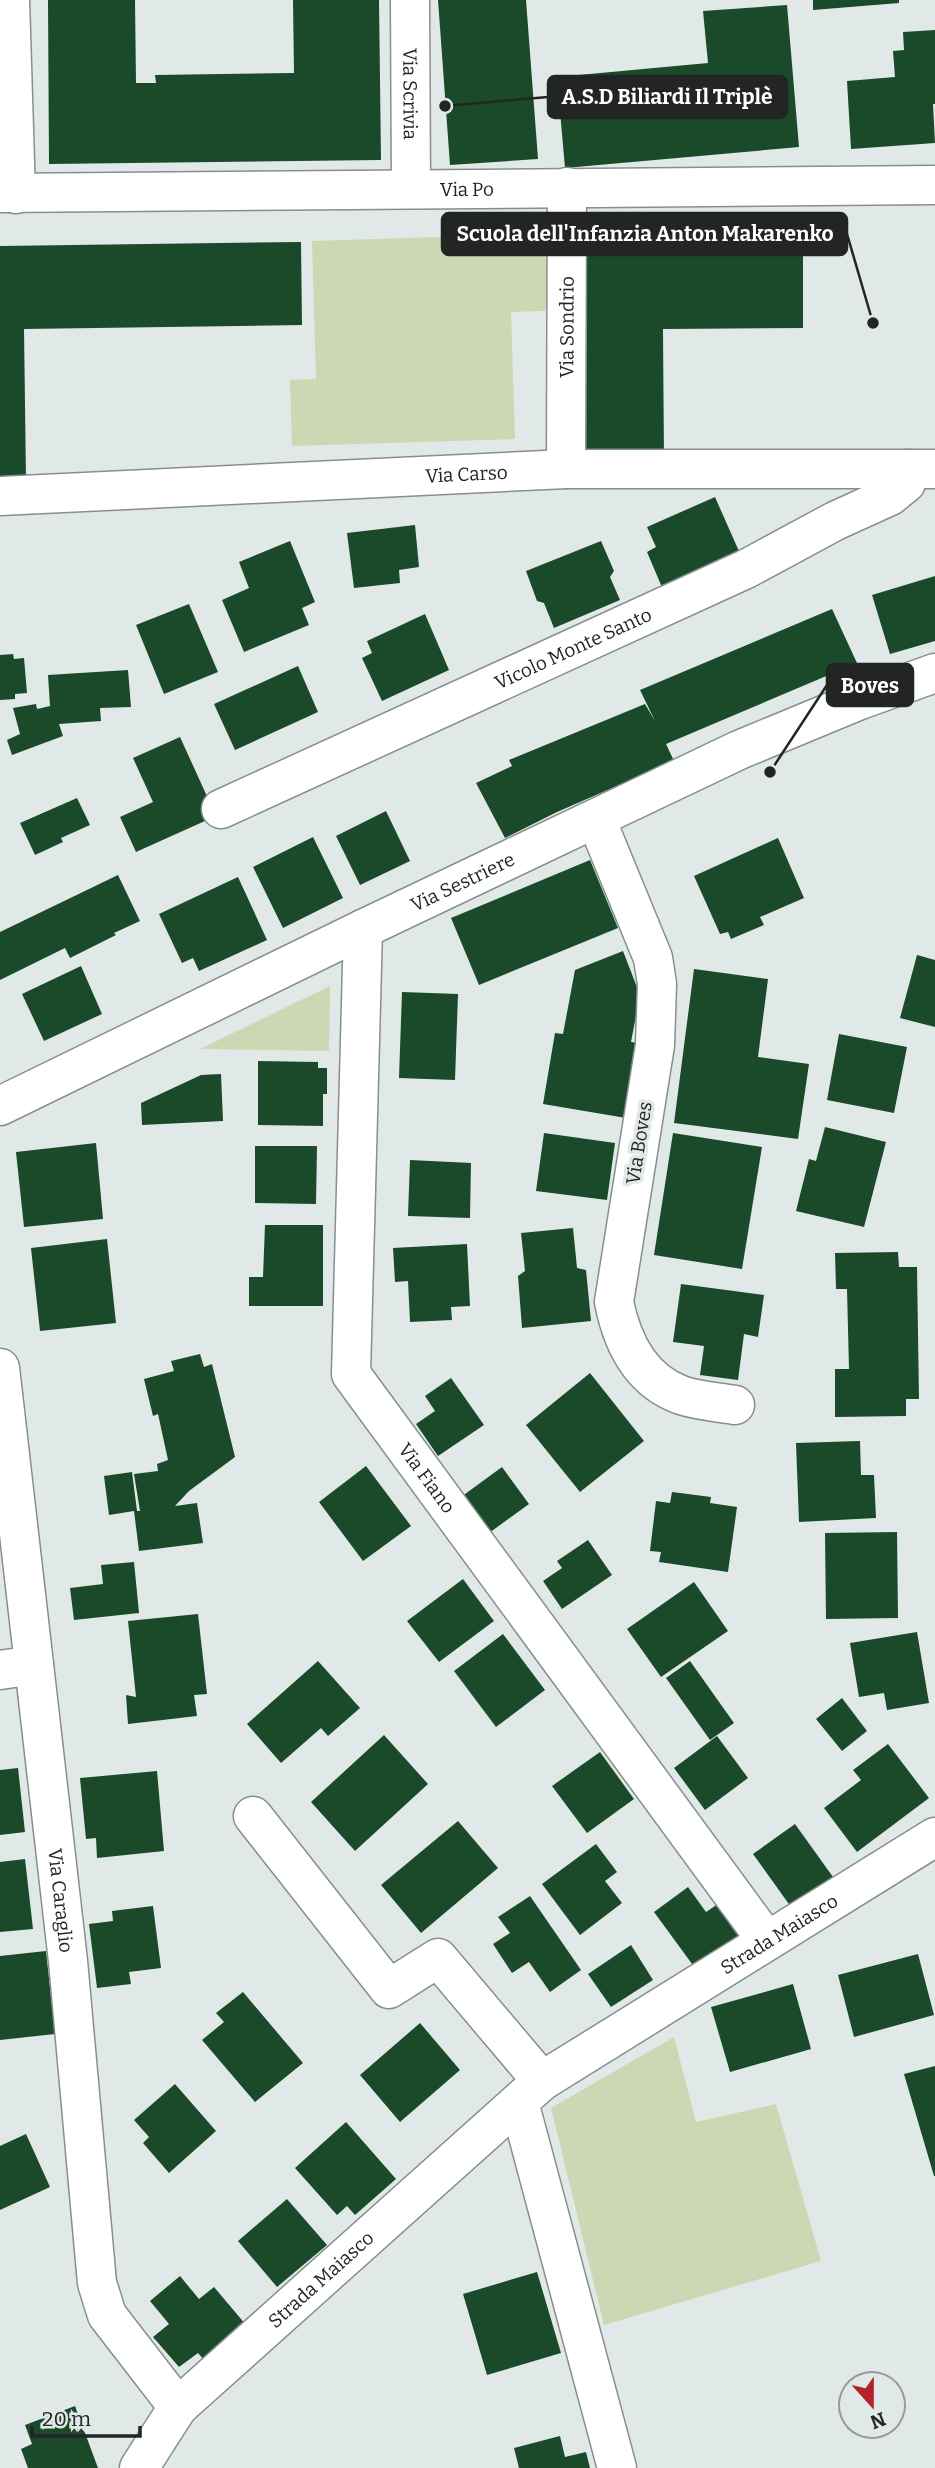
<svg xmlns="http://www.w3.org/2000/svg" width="935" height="2468" viewBox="0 0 935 2468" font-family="Bitter,serif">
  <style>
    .green { fill: #cdd7b4 }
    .building { fill: #1a4a2a }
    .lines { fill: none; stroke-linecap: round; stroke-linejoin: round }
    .minor-casing { stroke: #878f8e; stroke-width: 41 }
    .minor { stroke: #fff; stroke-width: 38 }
    .labels { text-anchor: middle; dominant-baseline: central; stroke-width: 7; stroke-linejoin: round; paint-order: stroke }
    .street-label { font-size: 19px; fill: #222524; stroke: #e0e9e7 }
    .leader { fill: none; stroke: #222524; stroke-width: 2.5 }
    .callout-dot { fill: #222524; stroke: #e0e9e7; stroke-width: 2.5 }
    .callout { fill: #222524; stroke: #222524; stroke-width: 2.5 }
    .callout-label { font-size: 21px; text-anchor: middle; font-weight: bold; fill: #fff }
  </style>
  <rect width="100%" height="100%" fill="#e0e9e7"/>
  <path class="green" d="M565,233L568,310L511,312L515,439L292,446L290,380L316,379L312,241Z
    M330,986L329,1051L200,1049Z
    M674,2037L696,2122L776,2104L821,2261L604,2325L551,2108Z"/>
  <path class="building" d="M48,0H135L136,83H156L155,75L294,73L293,0H379L381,160L49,164Z
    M438,0H526L538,159L450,165Z
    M813,0H899V3L813,10Z
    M787,5L799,147L565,168L557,77L708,63L703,11Z
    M935,30V104H933L935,143L851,149L847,81L895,77L893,51L904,50L903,32Z
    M301,242L302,325L24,329L26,480H0V246Z
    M584,249H803V328L663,329L664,462L586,463Z
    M715,497L742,558L664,592L647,552L656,547L647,527Z
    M415,525L419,567L399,570L400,583L354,588L347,533Z
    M290,541L315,602L302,608L309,625L244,652L222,600L249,588L239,562Z
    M601,541L614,571L610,577L620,600L554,628L544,603L537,601L526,571Z
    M935,576V641L890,654L872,595Z
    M189,604L218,672L164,694L136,625Z
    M832,609L857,663L666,744L674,761L557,812L505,838L476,783L512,766L509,760L645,704L655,721L640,690Z
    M425,614L449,670L382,701L362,658L372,653L367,641Z
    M13,654L14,659L24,658L27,693L15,694V699L0,700V655Z
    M298,666L318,712L235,750L214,704Z
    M128,670L131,707L100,708L101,721L59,724L63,736L12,755L7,740L20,734L13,708L36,704L37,709L50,706L48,675Z
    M180,737L216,816L136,852L120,817L153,802L133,758Z
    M77,798L90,825L61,838L63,842L35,855L20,823Z
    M386,811L410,861L360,885L336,836Z
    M313,837L343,898L283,928L253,867Z
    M778,838L804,898L760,917L764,925L731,939L728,932L720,934L694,876Z
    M590,860L618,928L479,985L451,918Z
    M118,875L140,921L114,933L116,935L70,958L65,948L0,980V932Z
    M238,877L267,940L199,971L193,958L182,963L159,914Z
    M623,951L640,995L631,1042L639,1043L626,1118L543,1104L555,1033L563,1034L575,970Z
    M917,955L935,960V1027L900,1018Z
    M81,966L102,1014L44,1041L22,994Z
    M694,969L768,979L758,1057L809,1064L798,1139L674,1123Z
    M402,992L458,994L455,1080L399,1078Z
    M839,1034L907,1047L894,1113L827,1100Z
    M258,1061L318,1062V1068H327V1094H323V1126L258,1125Z
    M221,1074L223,1121L142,1125L141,1103L201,1075Z
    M825,1127L886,1142L864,1227L796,1211L809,1159L816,1161Z
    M544,1133L615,1143L607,1200L536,1191Z
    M673,1133L762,1147L742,1269L654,1255Z
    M96,1143L103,1219L24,1227L16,1152Z
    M255,1146H317L316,1204L255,1203Z
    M410,1160L471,1163L470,1218L408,1216Z
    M265,1225H323V1306H249V1277H263Z
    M573,1228L577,1268L586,1270L591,1321L522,1328L518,1276L525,1271L521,1233Z
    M107,1239L116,1323L40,1331L31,1248Z
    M467,1244L470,1306L451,1307L452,1320L410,1322L408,1281L395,1282L393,1248Z
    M898,1252L899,1267H917L919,1399H906V1416L835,1417V1369H849L847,1289H836L835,1253Z
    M681,1284L764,1295L758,1337L744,1334L738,1380L700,1375L704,1346L673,1342Z
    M200,1354L204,1367L212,1364L235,1457L189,1491L175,1506L197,1503L203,1543L139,1551L134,1511L109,1515L104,1476L132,1472L137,1511H140L134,1474L158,1471L157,1464L168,1460L158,1414L153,1416L144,1379L174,1371L171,1361Z
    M590,1373L644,1441L580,1492L526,1425Z
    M451,1378L484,1425L438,1456L416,1424L435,1411L425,1396Z
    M860,1441L861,1475H874L876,1518L799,1522L796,1443Z
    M366,1466L411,1526L363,1561L319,1502Z
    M502,1467L529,1504L489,1533L461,1497Z
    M672,1492L711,1497L710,1503L737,1507L728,1572L659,1562L661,1552L650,1551L656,1501L670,1503Z
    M897,1532L898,1618L826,1619L825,1533Z
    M588,1540L612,1575L562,1609L543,1581L562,1568L557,1561Z
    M134,1562L139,1613L74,1620L70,1588L103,1584L101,1565Z
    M463,1579L494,1621L439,1662L407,1621Z
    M694,1582L728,1631L661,1677L627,1629Z
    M198,1614L207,1694L194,1695L197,1716L128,1724L126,1695L136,1697L128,1621Z
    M917,1632L929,1703L887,1710L884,1693L859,1697L850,1643Z
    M503,1634L545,1690L496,1727L454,1671Z
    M318,1661L360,1708L328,1736L321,1728L281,1763L247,1724Z
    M690,1661L734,1723L710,1740L666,1678Z
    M842,1698L867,1731L842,1751L816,1719Z
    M384,1735L428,1784L355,1851L311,1802Z
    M717,1736L748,1778L705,1810L674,1768Z
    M888,1744L929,1798L857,1852L824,1808L861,1780L853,1770Z
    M600,1752L634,1799L587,1833L552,1786Z
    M18,1768L25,1832L0,1835V1770Z
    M157,1771L164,1851L97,1858L96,1838L86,1839L80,1778Z
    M458,1821L498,1868L421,1933L381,1885Z
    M795,1824L833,1877L791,1907L753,1854Z
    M596,1844L617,1872L605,1881L622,1903L580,1935L542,1884Z
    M25,1859L33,1929L0,1932V1862Z
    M688,1887L706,1912L721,1902L743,1933L695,1968L654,1912Z
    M530,1896L581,1970L550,1992L529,1962L512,1973L493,1944L510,1933L498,1917Z
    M153,1906L161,1968L129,1972L131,1984L97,1988L89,1924L113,1921L112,1911Z
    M631,1945L653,1980L611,2007L588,1974Z
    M46,1951L55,2034L0,2040V1956Z
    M918,1954L934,2015L854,2037L838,1975Z
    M793,1984L811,2049L730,2072L711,2007Z
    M243,1992L303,2063L255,2102L202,2040L224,2022L216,2013Z
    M420,2023L460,2070L400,2122L360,2075Z
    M935,2066V2176H934L904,2074Z
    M175,2084L216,2131L169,2173L143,2143L149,2137L134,2120Z
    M346,2122L396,2179L355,2215L347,2206L337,2215L295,2168Z
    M26,2134L50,2187L0,2210V2146Z
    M287,2199L327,2245L277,2287L238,2241Z
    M537,2272L561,2353L487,2375L463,2294Z
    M180,2276L199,2299L214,2287L252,2332L210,2367L198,2353L179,2367L153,2337L169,2324L150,2301Z
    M75,2406L98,2468H28L21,2449L32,2444L25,2425Z
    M560,2436L565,2457L586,2452L590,2468H519L514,2448Z"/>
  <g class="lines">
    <defs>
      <g id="minor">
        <path d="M10,0L16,194"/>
        <path id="s1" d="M410,0L411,189"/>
        <path id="s2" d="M0,193L935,185"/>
        <path id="s3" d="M566,469L567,187"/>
        <path id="s4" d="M0,496L566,469H935"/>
        <path id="s5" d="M221,809L746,569L835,521L890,496L906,483L909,469"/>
        <path d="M596,819L653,958L657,984L655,1045L614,1302C622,1342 640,1380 681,1395C698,1401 718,1402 735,1405"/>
        <path id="s6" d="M363,929L351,1374L767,1941"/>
        <path id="s7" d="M0,1106L363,929L739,750L860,700L935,673"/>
        <path id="s8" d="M0,1368L68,1961L97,2283L107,2315L178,2407"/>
        <path d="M0,1670L34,1665"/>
        <path d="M253,1816L389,1989L438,1958L542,2081"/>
        <path d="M519,2102L617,2468"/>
        <path id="s9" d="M139,2468L178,2407L542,2081L935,1837"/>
      </g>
    </defs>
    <use href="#minor" class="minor-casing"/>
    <use href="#minor" class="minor"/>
  </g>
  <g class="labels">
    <g class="street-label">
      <text stroke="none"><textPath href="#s1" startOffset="94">Via Scrivia</textPath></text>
      <text stroke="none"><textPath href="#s2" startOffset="467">Via Po</textPath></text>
      <text stroke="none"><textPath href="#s3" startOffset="142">Via Sondrio</textPath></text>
      <text stroke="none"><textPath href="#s4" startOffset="467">Via Carso</textPath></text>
      <text stroke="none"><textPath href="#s5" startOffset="387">Vicolo Monte Santo</textPath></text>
      <text stroke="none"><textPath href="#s7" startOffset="514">Via Sestriere</textPath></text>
      <text transform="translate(639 1143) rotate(-81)">Via Boves</text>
      <text stroke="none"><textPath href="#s6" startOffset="574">Via Fiano</textPath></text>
      <text stroke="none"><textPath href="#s8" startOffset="536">Via Caraglio</textPath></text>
      <text stroke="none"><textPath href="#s9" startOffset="840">Strada Maiasco</textPath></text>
      <text stroke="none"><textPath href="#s9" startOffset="264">Strada Maiasco</textPath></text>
    </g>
  </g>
  <path class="leader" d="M445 106L548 97M873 323L847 234M770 772L827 685"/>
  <g class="callout-dot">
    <circle cx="445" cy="106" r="7"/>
    <circle cx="873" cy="323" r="7"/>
    <circle cx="770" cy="772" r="7"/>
  </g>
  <g class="callout">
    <rect x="548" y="76" width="239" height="42" rx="7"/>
    <rect x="442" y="213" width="405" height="42" rx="7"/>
    <rect x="827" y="664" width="86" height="42" rx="7"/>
  </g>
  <g class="callout-label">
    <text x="667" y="104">A.S.D Biliardi Il Triplè</text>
    <text x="645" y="241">Scuola dell'Infanzia Anton Makarenko</text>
    <text x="870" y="693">Boves</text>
  </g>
  <g transform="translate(872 2405) rotate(159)"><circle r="33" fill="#e0e9e7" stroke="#949b99" stroke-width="2"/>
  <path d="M0-5L12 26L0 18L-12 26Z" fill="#b42329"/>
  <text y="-10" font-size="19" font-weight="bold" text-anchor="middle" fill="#222524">N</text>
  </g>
  <path d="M32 2426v10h108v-10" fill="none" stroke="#222524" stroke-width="3.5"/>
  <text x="42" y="2426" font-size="21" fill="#222524" stroke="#e0e9e7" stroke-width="5" paint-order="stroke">20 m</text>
</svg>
